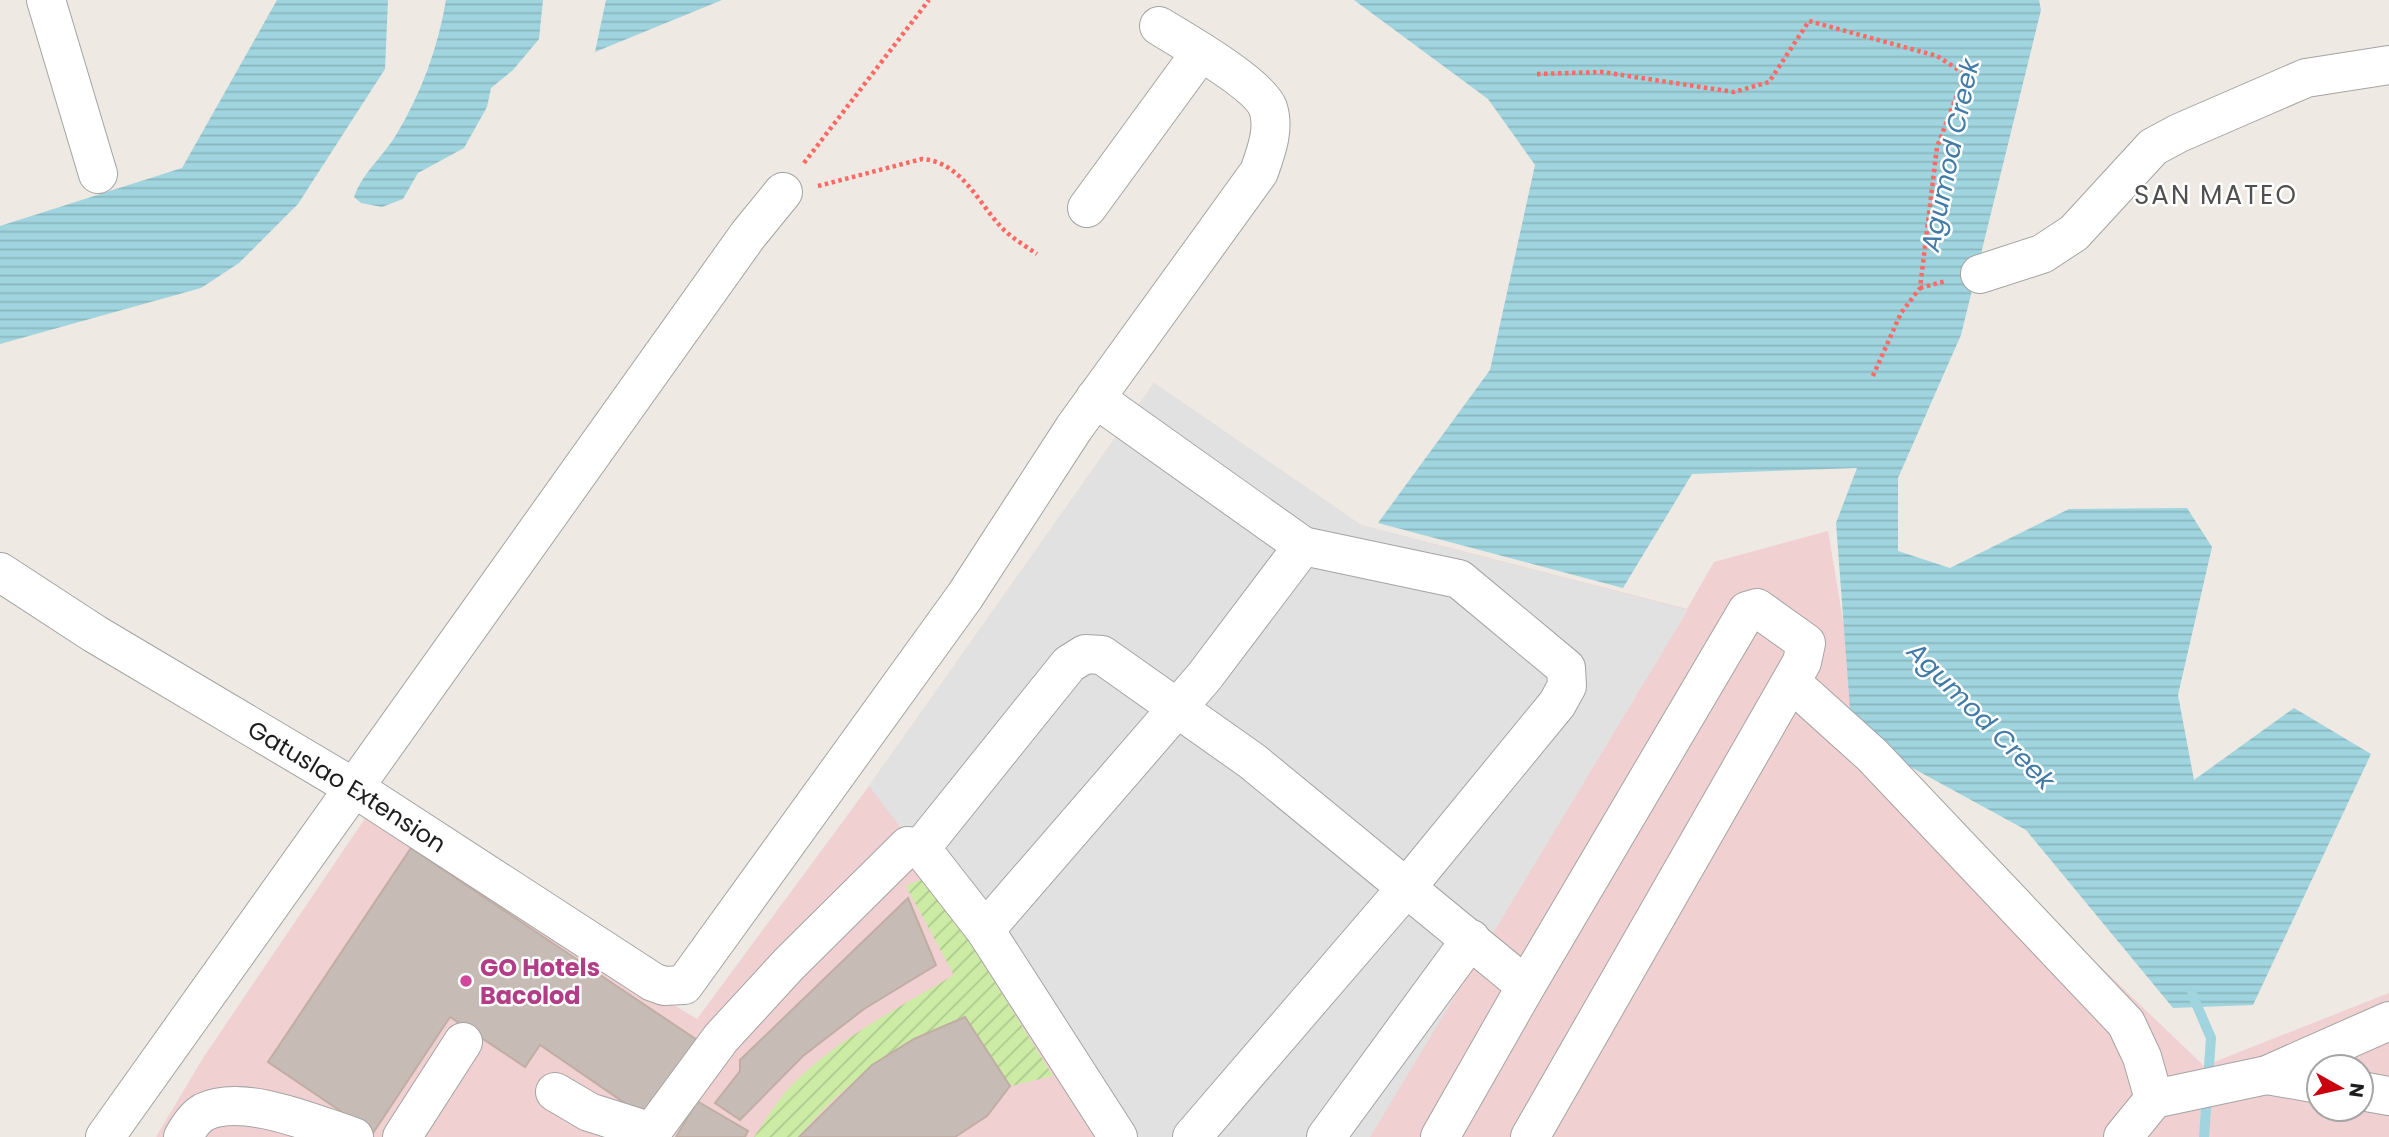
<svg xmlns="http://www.w3.org/2000/svg" width="2389" height="1137" viewBox="0 0 2389 1137" font-family="Poppins,sans-serif">
  <style>
    .commercial { fill: #f0d0d1; fill-rule: evenodd }
    .garden { fill: url(#garden-furrows) }
    .parking { fill: #e1e1e1 }
    .water { fill: url(#water-rules) }
    .lines { fill: none; stroke-linecap: round; stroke-linejoin: round }
    .stream { stroke: #a0d4de; stroke-width: 10 }
    .building { fill: #c6bbb5; stroke: #c0aea4; stroke-width: 2 }
    .minor-casing { stroke: #a4a4a4; stroke-width: 40 }
    .path { stroke: #ff6863; stroke-width: 4.5; stroke-dasharray: 3.5 3.5; stroke-linecap: butt }
    .minor { stroke: #fff; stroke-width: 38 }
    .hotel-dot { fill: #d1479c; stroke: #fff; stroke-width: 2.5 }
    .labels { text-anchor: middle; dominant-baseline: central; stroke-width: 5; stroke-linejoin: round; paint-order: stroke }
    .street-label { font-size: 24px; fill: #1d1d1d; stroke: #fff }
    .hotel-label { font-size: 24px; font-weight: bold; fill: #b23c85; stroke: #fff; text-anchor: start }
    .water-label { font-size: 26px; font-style: italic; fill: #437ba7; stroke: #fff }
    .neighbourhood-label { font-size: 26px; letter-spacing: 2px; fill: #505050; stroke: #fff }
  </style>
  <defs>
    <pattern id="garden-furrows" width="10" height="10" patternUnits="userSpaceOnUse" patternTransform="scale(1.75)"><rect width="10" height="10" fill="#cceba5"/><path d="M-1 1l2-2M0 10L10 0M9 11l2-2" fill="none" stroke="#afc98e"/></pattern>
    <pattern id="water-rules" width="6" height="5" patternUnits="userSpaceOnUse" patternTransform="scale(1.75)"><rect width="6" height="5" fill="#a0d4de"/><path d="M0 2.5h6" fill="none" stroke="#89b6be"/></pattern>
  </defs>
  <rect width="100%" height="100%" fill="#eee9e2"/>
  <path class="commercial" d="M1154,383L1361,525L1687,609L1714,562L1828,531L1863,739L2204,1066L2389,993V1137H156L203,1058L370,811L546,928L697,1019L869,786ZM2319,1067H2361V1109H2319Z"/>
  <path class="garden" d="M929,876L1053,1076L1010,1086L964,1017C898,1046 845,1080 799,1137H754C766,1120 778,1099 793,1084C838,1038 899,1008 954,975L906,886Z"/>
  <path class="parking" d="M1154,383L1361,525L1688,610L1370,1137H1135L869,786Z"/>
  <path class="water" d="M277,0H388L385,69L298,204L239,263L201,288L0,344V226L182,168Z
    M446,0H543L539,39L513,70L491,88L487,107L464,148L418,173L403,199L382,207L361,203L354,197C363,172 382,158 396,135C421,94 438,48 446,0Z
    M606,0H722L595,52Z
    M1354,0H2039L2041,10L1961,335L1898,478V551L1950,568L2069,509L2187,508L2212,547L2178,695L2194,780L2294,708L2371,754L2253,1005L2173,1008L2026,830L1852,735L1836,523L1857,468L1692,474L1623,588L1378,523L1490,370L1535,165L1488,99Z"/>
  <g class="lines">
    <path class="stream" d="M2192,994L2211,1038L2204,1137"/>
  </g>
  <path class="building" d="M411,848L703,1044L651,1121L540,1045L525,1067L450,1017L373,1133L268,1062Z
    M908,898L936,965L864,1009L803,1056L740,1120L715,1103L740,1071V1060Z
    M965,1017L1010,1086L987,1116L955,1137H799L872,1065L914,1039Z
    M697,1101L748,1131L745,1137H676Z"/>
  <g class="lines">
    <defs>
      <g id="minor">
        <path d="M46,0L98,174"/>
        <path d="M1087,208L1201,52"/>
        <path d="M1980,274L2042,254L2074,233L2153,147L2179,133L2306,78L2389,65"/>
        <path d="M1095,398L1303,546L1459,579L1566,668L1567,686L1557,704L1407,887L1192,1137"/>
        <path id="s1" d="M0,572L95,634L356,789L653,982L664,986L684,985L965,596L1074,428L1259,172C1266,152 1275,129 1268,108C1259,84 1182,40 1159,26"/>
        <path d="M1791,682L1872,755L2126,1023L2142,1057L2154,1099"/>
        <path d="M921,848L1069,664L1085,654L1102,655L1252,761L1526,986"/>
        <path d="M985,930L1204,677L1303,546"/>
        <path d="M2267,1075L2319,1084"/>
        <path d="M2361,1091L2389,1096"/>
        <path d="M555,1092L589,1112L652,1132"/>
        <path d="M105,1137L748,235L783,192"/>
        <path d="M183,1137C188,1128 195,1117 204,1112C244,1093 314,1124 354,1137"/>
        <path d="M402,1137L463,1042"/>
        <path d="M648,1137L721,1038L789,964L908,846L921,848L985,930L1118,1137"/>
        <path d="M1326,1137L1471,939"/>
        <path d="M1440,1137L1526,986L1747,611L1757,608L1806,643L1802,662L1530,1137"/>
        <path d="M2123,1137L2154,1099L2267,1075L2389,1021"/>
      </g>
    </defs>
    <use href="#minor" class="minor-casing"/>
    <path class="path" d="M1537,74L1602,72L1734,92L1769,82L1809,21L1937,56L1965,74L1937,147L1920,288L1901,313L1872,378
      M804,163L929,0
      M818,186L922,159C961,162 977,201 1002,228C1012,238 1025,246 1037,254
      M1920,288L1946,281"/>
    <use href="#minor" class="minor"/>
  </g>
  <circle class="hotel-dot" cx="466" cy="981" r="7"/>
  <g class="labels">
    <g class="street-label">
      <text stroke="none"><textPath href="#s1" startOffset="408">Gatuslao Extension</textPath></text>
    </g>
    <g class="hotel-label">
      <text x="480" y="967">GO Hotels<tspan x="480" dy="28">Bacolod</tspan></text>
    </g>
    <g class="water-label">
      <text transform="translate(1950 155) rotate(-78)">Agumod Creek</text>
      <text transform="translate(1981 716) rotate(45)">Agumod Creek</text>
    </g>
    <g class="neighbourhood-label">
      <text x="2216" y="195">SAN MATEO</text>
    </g>
  </g>
  <g transform="translate(2340 1088) rotate(98)"><circle r="33" fill="#ffffff" stroke="#a5a5a5" stroke-width="2"/>
  <path d="M0-5L12 26L0 18L-12 26Z" fill="#c9000d"/>
  <text y="-10" font-size="19" font-weight="bold" text-anchor="middle" fill="#1d1d1d">N</text>
  </g>
</svg>
